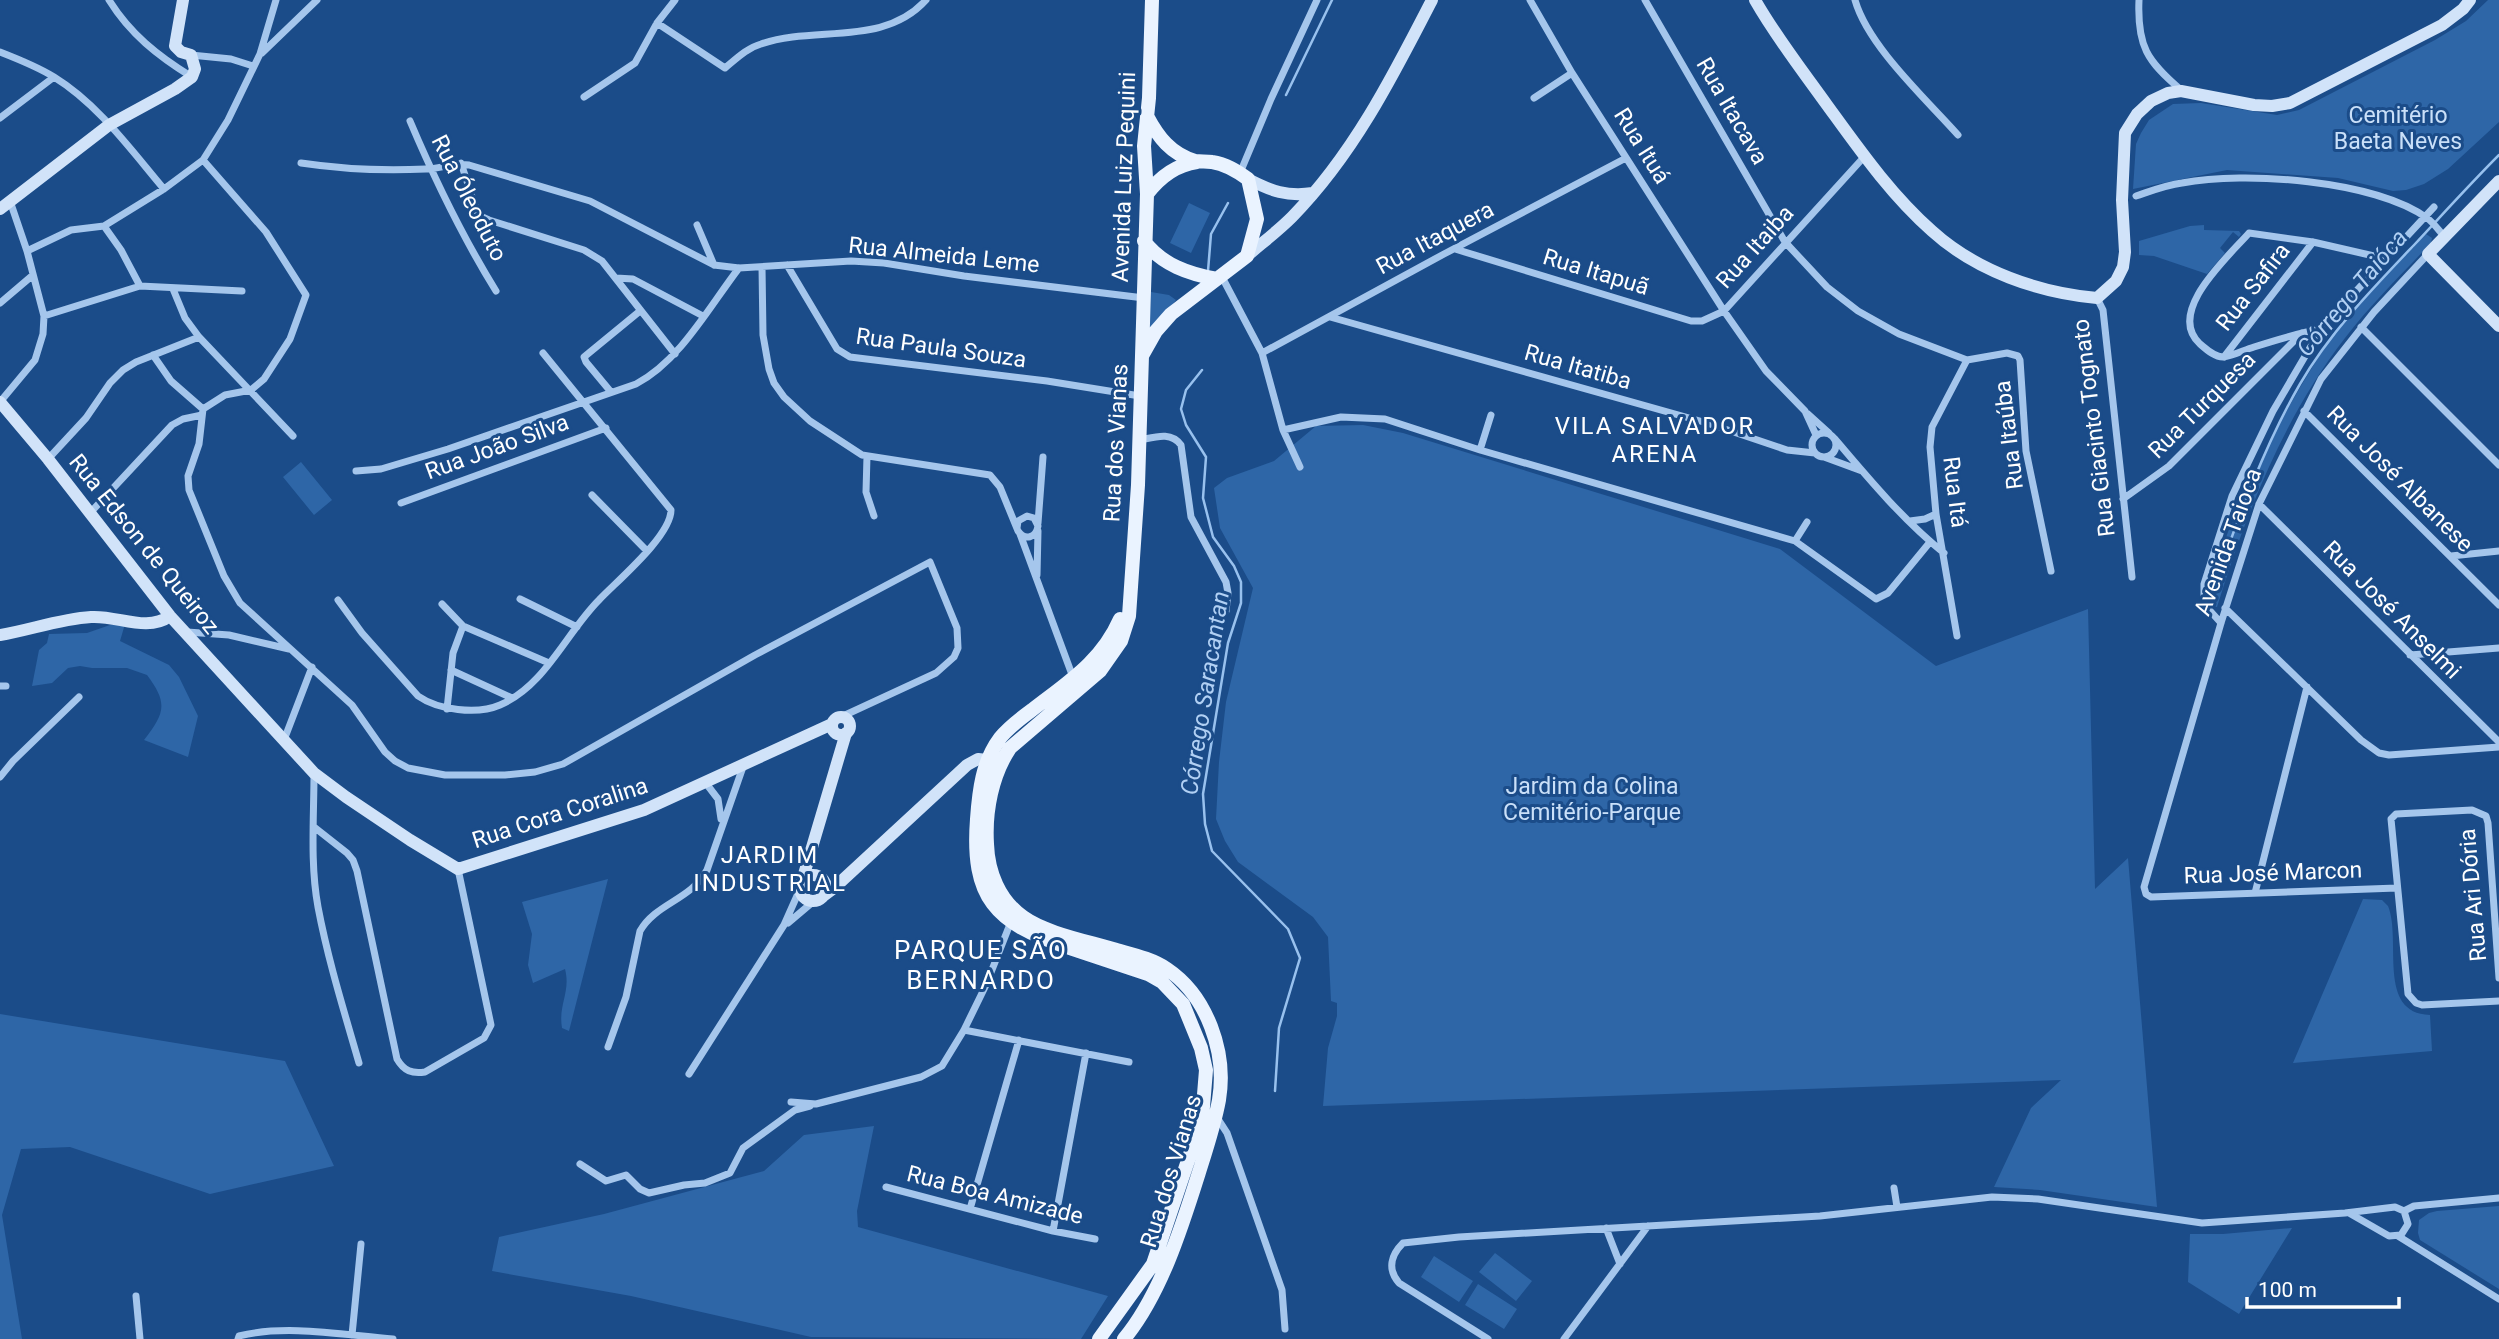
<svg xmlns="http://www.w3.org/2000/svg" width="2499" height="1339" viewBox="0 0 2499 1339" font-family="Roboto,sans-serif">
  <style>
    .green { fill: #2e66a7 }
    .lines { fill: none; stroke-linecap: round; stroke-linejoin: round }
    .stream { stroke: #98c1ee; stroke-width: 2.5 }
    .street { stroke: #a5c6ec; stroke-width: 7 }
    .secondary { stroke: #d1e3f9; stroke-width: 12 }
    .primary { stroke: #eaf3ff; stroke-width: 14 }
    .labels { text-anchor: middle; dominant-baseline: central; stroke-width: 6; stroke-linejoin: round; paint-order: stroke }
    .street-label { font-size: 23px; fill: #fff; stroke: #1b4c89 }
    .park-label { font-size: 23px; fill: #cae0f9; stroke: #1b4c89 }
    .water-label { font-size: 24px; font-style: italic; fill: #b1d0f4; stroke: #1b4c89 }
    .neighbourhood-label { font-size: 24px; letter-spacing: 2px; fill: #fff; stroke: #1b4c89 }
    .quarter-label { font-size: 26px; letter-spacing: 2px; fill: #fff; stroke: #1b4c89 }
  </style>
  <rect width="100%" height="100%" fill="#1b4c89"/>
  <path class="green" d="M2488,0H2499V122L2448,169L2424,184L2406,190L2393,191L2338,178L2227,170L2133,189L2136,144L2141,133L2149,120L2173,104L2201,103L2277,115L2299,110L2435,40L2466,21Z
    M1189,203L1210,213L1191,253L1170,243Z
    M2204,225V230L2239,231L2241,234L2239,237L2233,232L2220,248L2225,253L2207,274L2154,256L2139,255V241L2190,226Z
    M2426,234L2432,238L2431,243C2402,274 2371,304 2345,338C2284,417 2246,513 2217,607L2211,606C2212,564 2231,522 2249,485C2270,441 2292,399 2318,358C2347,312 2387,272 2426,234Z
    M1151,292L1169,295L1176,300L1149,334Z
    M1363,425L1403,433L1780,549L1936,666L2088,609L2095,889L2128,858L2157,1207L2040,1190L1994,1187L2031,1108L2061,1080L1323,1106L1328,1048L1337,1016V1003L1331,1001L1328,937L1313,917L1238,862L1225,841L1216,819L1219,762L1226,702L1253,588L1220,528L1214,488L1227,478L1274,461L1316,426Z
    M301,462L332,500L314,515L283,477Z
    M125,624L120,641L169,665L179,677L198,716L188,757L144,740C164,714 169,704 147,675L127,668H92L80,666L68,668L52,683L32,686L39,650L47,643L49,634L87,633L110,625Z
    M608,879L569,1031L562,1028C558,1005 571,992 565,969L533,983L528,965L532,934L522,902Z
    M2363,899L2382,900L2388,906C2402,940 2376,1013 2430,1015L2432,1051L2293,1063Z
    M0,1014L285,1061L334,1166L210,1194L70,1147L21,1149L2,1215L22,1339H0Z
    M874,1126L857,1211L858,1227L1108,1296L1081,1339L811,1337L631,1296L492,1271L499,1237L604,1214L764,1171L804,1135Z
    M2499,1206V1289L2420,1240L2418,1233L2419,1220L2429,1213L2437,1211Z
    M2292,1228L2239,1314L2188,1282L2190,1234H2223Z
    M1495,1253L1532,1281L1516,1301L1479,1272Z
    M1434,1256L1473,1281L1459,1302L1421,1277Z
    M1478,1284L1517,1309L1504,1329L1465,1305Z"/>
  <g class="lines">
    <path class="stream" d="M1286,95L1332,0
      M1208,271L1211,234L1228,203
      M1202,370L1186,390L1181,409L1186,425L1206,457L1203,498L1213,537L1234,566L1241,582V603L1228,643L1203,794L1205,824L1212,851L1288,929L1300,958L1279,1028L1275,1091
      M2213,589C2238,519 2263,448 2300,384C2330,332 2374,287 2415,244C2443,214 2470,184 2499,155"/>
    <path class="street" d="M109,0C130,34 158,56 192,77
      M1530,0L1572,73L1724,311L1766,371L1805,411L1816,435
      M1645,0L1785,242L1827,287L1858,311L1899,334L1967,360L2007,353L2018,356L2020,360L2026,451L2051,571
      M1855,0C1868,46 1926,99 1958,135
      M2139,0C2137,46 2147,61 2181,90
      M657,23L725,68C736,59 747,48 761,44C815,25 884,47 926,0
      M0,52C18,59 38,67 54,77C98,104 131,150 164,189
      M262,53L317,0
      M191,55L231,59L253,66
      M584,97L635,63L657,23L675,0
      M1534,98L1572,73
      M0,118L54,77
      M410,121C435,180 462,236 496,291
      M203,160L266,232L306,295L290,339L264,379L251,390L225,395L203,409L199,444L188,476L189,490L224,576L240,603L352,705L385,752L395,761L408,768L445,775H505L535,772L563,764L755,655L930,562L957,628L958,648L954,657L936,673L843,716
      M301,163C341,169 385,171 426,169C441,169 453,162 469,165L590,201L714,265L739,268L851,261L884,263L964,276L1144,298
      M461,163L478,215L489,220L584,250L602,261L675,354
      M1240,173L1271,99L1317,0
      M2136,196C2151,191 2166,185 2182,183C2245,171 2374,180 2427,218C2434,223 2439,231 2445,237
      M697,225L714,265
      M104,226L164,189L203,160L228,120L260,54L276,0
      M1455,249L1691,321H1702L1724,311L1864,157
      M27,251L71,230L104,226L121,250L140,286
      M787,265L837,349L850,357L1047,381L1140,396
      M762,267L763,335L769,369L774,383L784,397L810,421L862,455L990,475L1000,487L1018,531C1025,541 1036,538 1038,526L1034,518L1027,516L1018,521L1017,528
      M1222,277L1262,353L1283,430L1300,467
      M616,278L633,279L703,316
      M173,289L185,318L199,337L293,436
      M2097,298L2103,310L2132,577
      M0,303L33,275
      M44,316L140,286L242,291
      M1330,317L1707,423L1787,450L1815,453
      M2361,327L2499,465
      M2321,329C2298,333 2276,340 2254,347C2244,350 2233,356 2223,357C2214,357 2206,349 2200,344C2165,312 2229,256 2249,233L2313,242L2387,259
      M1262,353L1444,254L1626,158
      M153,355L171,381L203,409
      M2224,357L2313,242
      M611,392L586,362L584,357L640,311
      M0,402L35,360L43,334L44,316L27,251L10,201
      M2304,411L2499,605
      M1808,414L1829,433
      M1283,430L1341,417L1385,419L1480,450L1795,541L1876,599L1888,593L1930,542
      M1812 445a12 12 0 1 1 24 0a12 12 0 1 1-24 0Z
      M1835,439C1868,478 1904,521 1944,553
      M1140,440C1155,437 1171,431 1181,445L1191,517L1226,582L1228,593L1226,611
      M1480,450L1491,415
      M867,456L866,492L874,516
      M1824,457L1862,471
      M48,459L86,418L110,383L123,370L136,362L199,337
      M356,471L381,469L448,449L636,384C680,361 709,307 739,268
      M592,495L647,551
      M2123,499L2169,466L2302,333
      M401,503L606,428
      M2259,504L2499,742
      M90,513L172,425L183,419L202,415
      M1910,521L1925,519L1936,514
      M1038,523L1043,457
      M1020,534L1074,680
      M1795,541L1807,522
      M2451,556L2499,551
      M1037,575L1038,531
      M520,599L577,627
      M338,600L362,633L418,696C438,710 477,715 500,705C545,686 566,633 599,600C617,581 671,536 671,510L543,353
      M442,604L463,626L453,653L447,709
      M2225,608L2361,740L2379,753L2389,755L2499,747
      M2221,623L2204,604V584L2232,496L2273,411L2321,329L2434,207
      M463,626L549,663
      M187,632L229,635L289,649
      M1957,636L1936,514L1930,447L1932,427L1967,360
      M2410,655L2499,648
      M451,670L512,698
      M0,686H6
      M284,740L312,667
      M314,774C314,817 310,864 318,907C328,960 344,1011 359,1063
      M0,777L13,761L79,697
      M705,782L718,799L721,819
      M314,827L347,853L353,860L357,871L397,1059C404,1071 412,1074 425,1072L484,1038L491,1025L458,869
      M2397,888L2151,897L2146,894L2144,887L2221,623L2259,504L2321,379L2374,312L2428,254
      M2255,893L2307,687
      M788,923L814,901
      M2499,978L2488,823L2486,816L2472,810L2396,814L2391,819L2408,994L2416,1003L2422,1005L2499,1001
      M964,1030L1129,1062
      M608,1047L626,997L640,931C656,903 691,900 707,870L744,764
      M689,1074L784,925L800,889
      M791,1102L816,1104L921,1077L942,1066L964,1030L986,985L1012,919
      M1216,1116L1227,1133L1282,1290L1285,1329
      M580,1164L606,1181L626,1175L640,1189L649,1193L684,1185L705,1183L730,1173L743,1148L795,1110L810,1106
      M886,1187L1053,1231L1095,1239
      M1894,1188L1897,1207
      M970,1209L1019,1040
      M2404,1211L2414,1206L2499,1198
      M1606,1228L1620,1264
      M1053,1231L1086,1053
      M2398,1236L2499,1299
      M136,1296L140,1339
      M352,1335L361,1244
      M238,1339L239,1336C286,1324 344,1335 393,1339
      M1488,1339L1399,1283C1387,1269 1391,1255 1403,1243L1459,1237L1820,1216L1992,1197L2038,1199L2202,1223L2345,1213L2395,1207L2404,1211L2408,1224L2401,1235L2389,1236L2349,1213
      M1564,1339L1648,1226"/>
    <path class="secondary" d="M1755,0C1776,37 1802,70 1827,105C1859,149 1891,195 1932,231C1976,271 2039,293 2097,298L2116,281L2123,267L2125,252L2122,200L2125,133L2137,114L2151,101L2168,93L2181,91L2254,105L2272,106L2290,103L2442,25L2463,9L2470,0
      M1248,179C1271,191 1287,197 1313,193
      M2499,181L2428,254L2499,326
      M0,209L109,125L175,89L192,77L195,69L191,55L181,52L175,46L183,0
      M1247,256C1262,243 1278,231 1292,217C1353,155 1393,76 1432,0
      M0,402L48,459L170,616L314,773L346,797L410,840L458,869L644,810L832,724
      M0,635C30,630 60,619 91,617C118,615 146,633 170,616
      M832 726a9 9 0 1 1 18 0a9 9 0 1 1-18 0Z
      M800 888a13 13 0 1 1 26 0a13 13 0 1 1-26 0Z
      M802,881L846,733
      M822,897L834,888L967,765L978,759L996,761"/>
    <path class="primary" d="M1147,194C1160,177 1175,165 1197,162
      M1144,241C1162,265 1189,274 1217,279
      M1143,354L1156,331L1171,314L1247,256L1257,219L1248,179C1237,171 1226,164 1212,162C1206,161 1201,162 1195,161C1171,154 1158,137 1147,116
      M1099,1339L1153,1264L1202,1119L1206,1070L1201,1048L1183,1004L1162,982L1148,974C1121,965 1094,956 1067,947C995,923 971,898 977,819C979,791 982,762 1000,738C1009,727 1021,718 1032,710C1068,682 1101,662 1120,619
      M1124,1339C1162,1293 1183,1223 1201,1166C1208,1144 1215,1122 1219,1100C1227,1052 1207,996 1167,969C1151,958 1130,954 1113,949C1086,941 1045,933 1023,917C999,900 988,872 987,844C985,811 992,775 1010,748L1100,671L1121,641L1129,616L1138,485L1147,194L1144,146L1149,98L1152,0"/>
  </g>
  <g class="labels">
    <g class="street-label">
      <text transform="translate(1732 111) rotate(60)">Rua Itacava</text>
      <text transform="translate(1642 146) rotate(58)">Rua Ituá</text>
      <text transform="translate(1124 177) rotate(-88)">Avenida Luiz Pequini</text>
      <text transform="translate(469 198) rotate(63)">Rua Óleoduto</text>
      <text transform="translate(1435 238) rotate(-28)">Rua Itaquera</text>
      <text transform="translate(1755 247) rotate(-48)">Rua Itaiba</text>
      <text transform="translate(944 255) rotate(6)">Rua Almeida Leme</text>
      <text transform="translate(1596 272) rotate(17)">Rua Itapuã</text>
      <text transform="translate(2253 287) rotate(-52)">Rua Safira</text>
      <text transform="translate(941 348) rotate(8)">Rua Paula Souza</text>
      <text transform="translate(1578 367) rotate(16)">Rua Itatiba</text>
      <text transform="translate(2202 405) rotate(-45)">Rua Turquesa</text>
      <text transform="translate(2094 428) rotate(-97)">Rua Giacinto Tognato</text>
      <text transform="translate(2009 435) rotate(-97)">Rua Itaúba</text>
      <text transform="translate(1116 443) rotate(-87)">Rua dos Vianas</text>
      <text transform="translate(497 447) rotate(-20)">Rua João Silva</text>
      <text transform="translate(2400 479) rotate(45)">Rua José Albanese</text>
      <text transform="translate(1955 492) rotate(83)">Rua Itá</text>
      <text transform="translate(2228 542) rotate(-70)">Avenida Taioca</text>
      <text transform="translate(144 544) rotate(51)">Rua Edson de Queiroz</text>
      <text transform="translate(2392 610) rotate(45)">Rua José Anselmi</text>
      <text transform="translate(560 813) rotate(-18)">Rua Cora Coralina</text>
      <text transform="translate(2273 873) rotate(-2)">Rua José Marcon</text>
      <text transform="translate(2473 895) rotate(-95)">Rua Ari Dória</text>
      <text transform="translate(1171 1171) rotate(-73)">Rua dos Vianas</text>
      <text transform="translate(995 1195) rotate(14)">Rua Boa Amizade</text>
    </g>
    <g class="park-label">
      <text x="2398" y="115">Cemitério<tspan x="2398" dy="26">Baeta Neves</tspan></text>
      <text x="1592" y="786">Jardim da Colina<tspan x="1592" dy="26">Cemitério-Parque</tspan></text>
    </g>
    <g class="water-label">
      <text transform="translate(2352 293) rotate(-50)">Córrego Taióca</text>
      <text transform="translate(1205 693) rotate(-81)">Córrego Saracantan</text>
    </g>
    <g class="neighbourhood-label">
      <text x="1655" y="426">VILA SALVADOR<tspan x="1655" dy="28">ARENA</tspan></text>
      <text x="770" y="855">JARDIM<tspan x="770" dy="28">INDUSTRIAL</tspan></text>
    </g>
    <g class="quarter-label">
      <text x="981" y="950">PARQUE SÃO<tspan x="981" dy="30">BERNARDO</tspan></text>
    </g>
  </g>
  <path d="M2247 1297v10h152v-10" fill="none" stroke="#ffffff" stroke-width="3.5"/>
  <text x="2258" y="1297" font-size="21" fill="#ffffff" stroke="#1b4c89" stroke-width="5" paint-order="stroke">100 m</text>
</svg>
